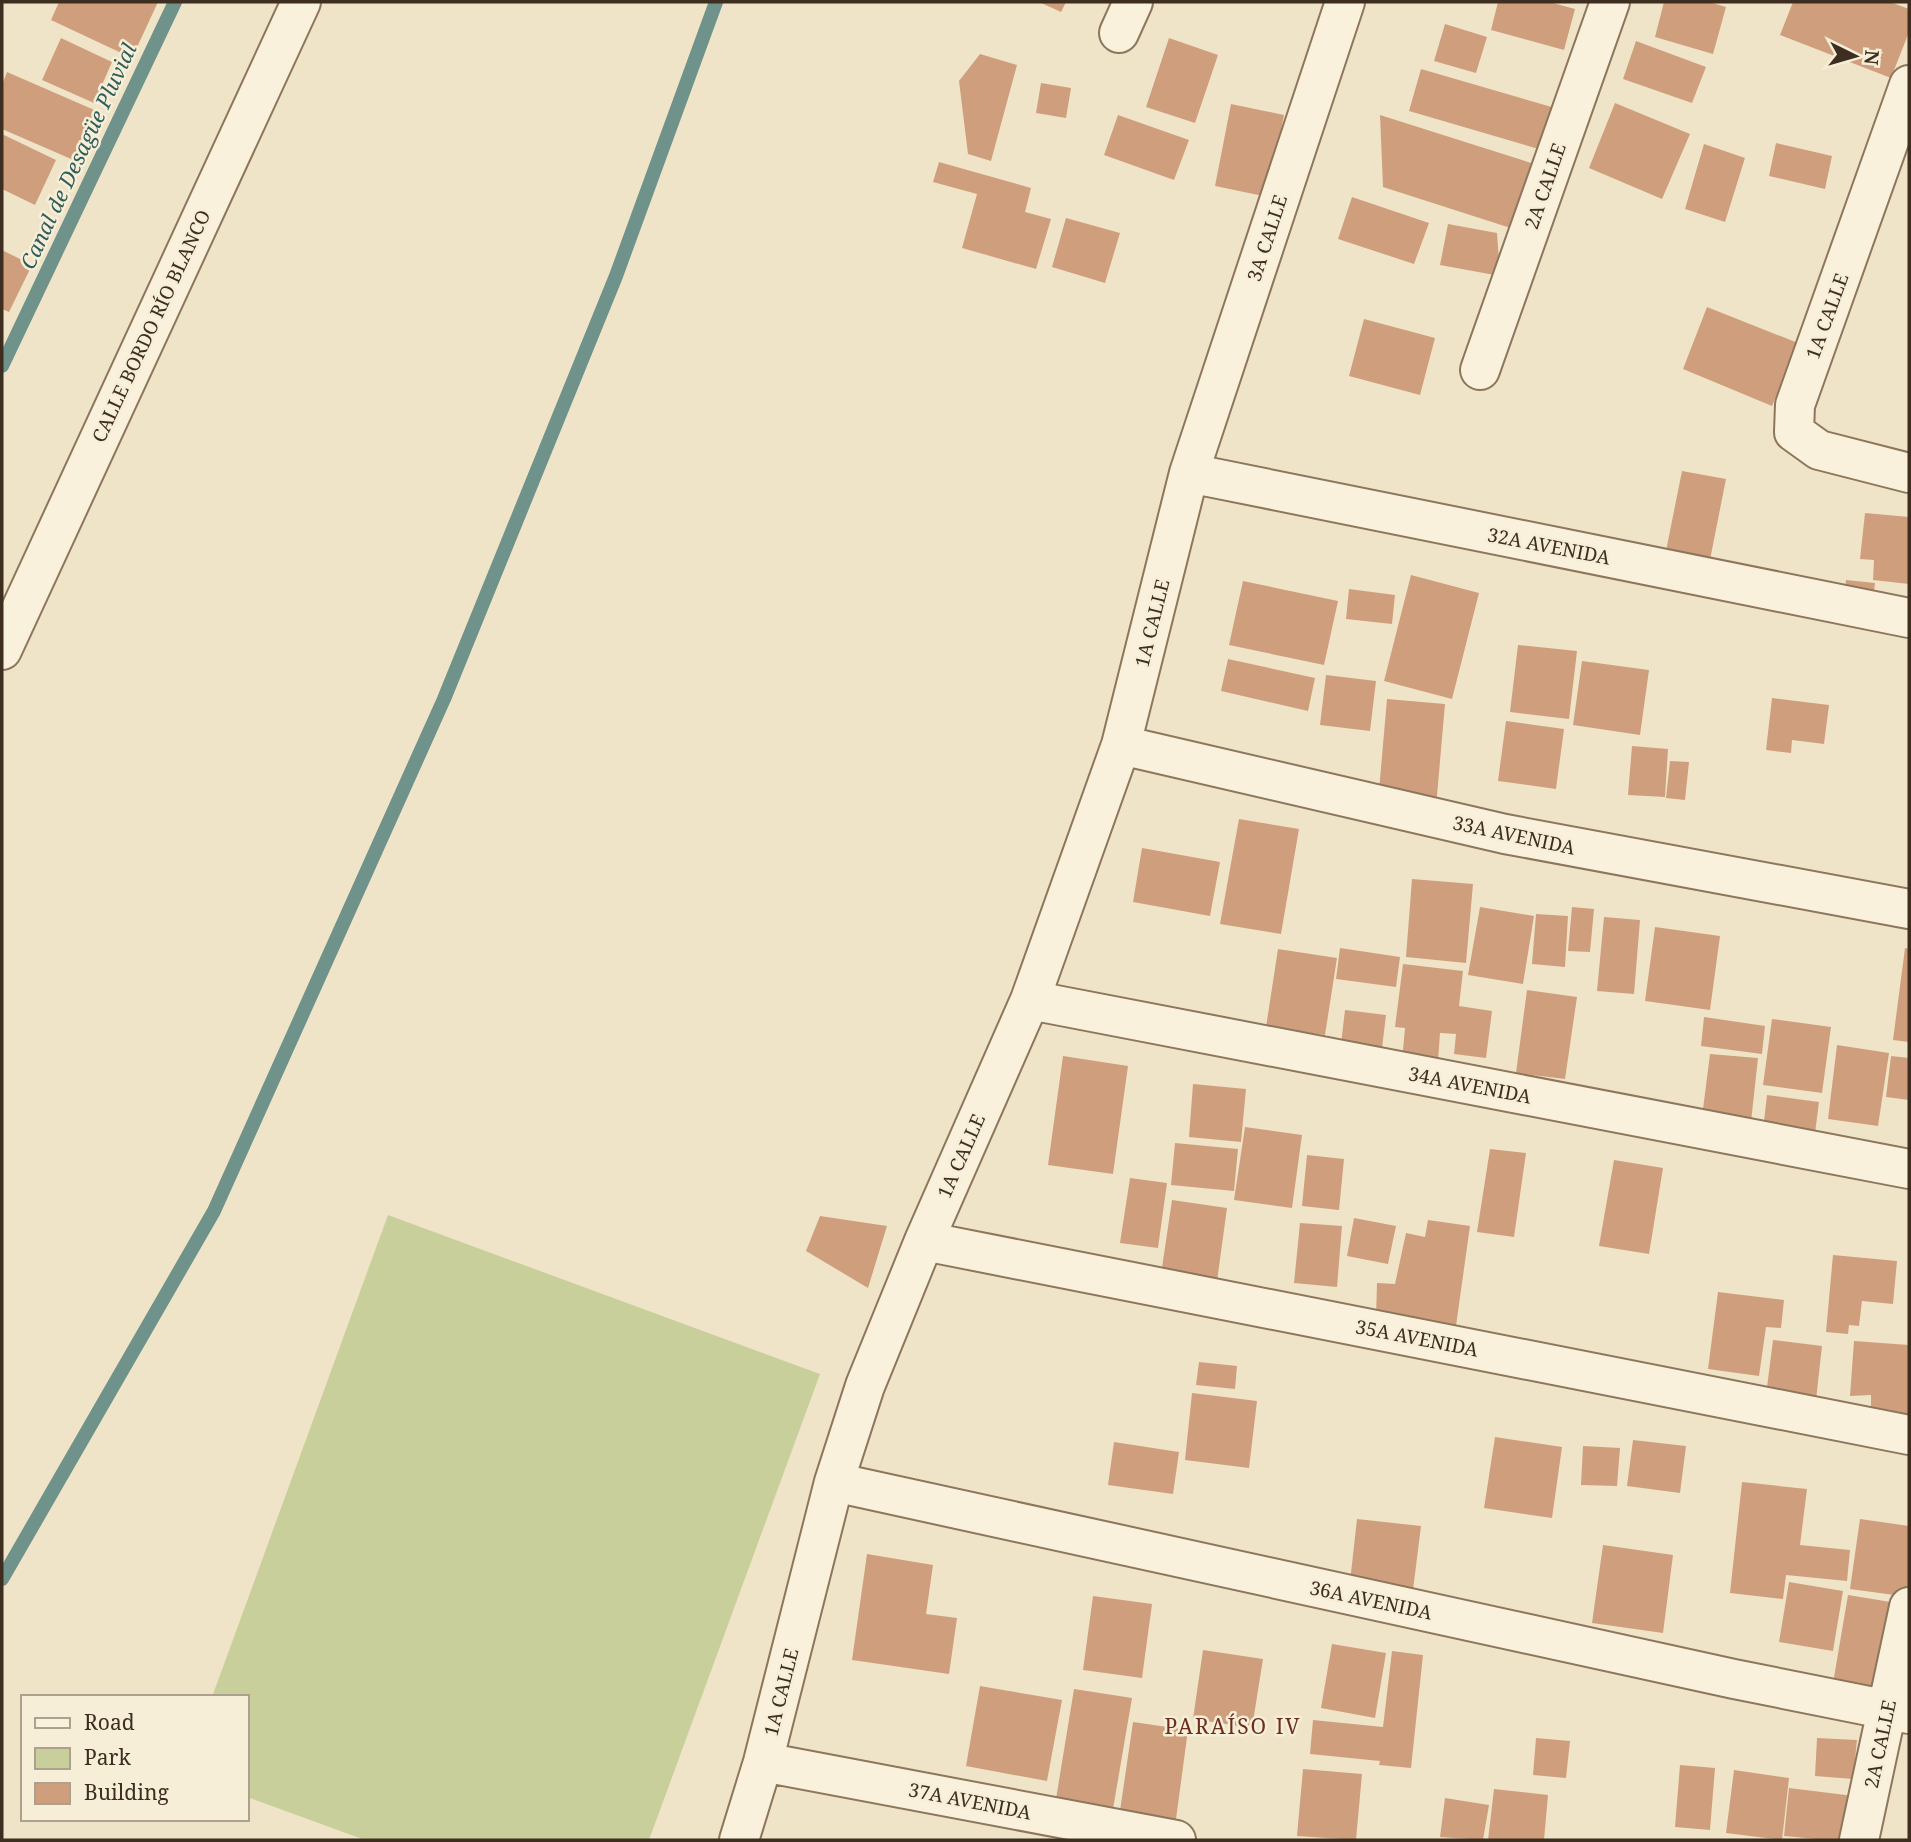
<svg xmlns="http://www.w3.org/2000/svg" width="1911" height="1842" viewBox="0 0 1911 1842" font-family="'Noto Serif',serif">
  <style>
    .green { fill: #c9cf9b }
    .lines { fill: none; stroke-linecap: round; stroke-linejoin: round }
    .stream { stroke: #6f938a; stroke-width: 14 }
    .building { fill: #cf9f7d }
    .minor-casing { stroke: #8d765c; stroke-width: 42 }
    .minor { stroke: #faf1dc; stroke-width: 38 }
    .labels { text-anchor: middle; dominant-baseline: central; stroke-width: 5; stroke-linejoin: round; paint-order: stroke }
    .street-label { font-size: 19px; fill: #3d2e20; stroke: #f7eed8 }
    .water-label { font-size: 21px; font-style: italic; fill: #2f5d5a; stroke: #f7eed8 }
    .neighbourhood-label { font-size: 21px; letter-spacing: 2px; fill: #6b2e1e; stroke: #f7eed8 }
  </style>
  <rect width="100%" height="100%" fill="#f0e4c8"/>
  <path class="green" d="M388,1215L820,1374L649,1840H365L247,1797V1697H212Z"/>
  <g class="lines">
    <path class="stream" d="M2,366L175,2
      M2,1579L214,1211L444,699L616,276L716,2"/>
  </g>
  <path class="building" d="M59,2H158L132,58L51,20Z
    M1039,2H1066L1061,12Z
    M1498,2H1549L1575,9L1564,50L1491,30Z
    M1664,2H1709L1726,7L1713,54L1655,37Z
    M1793,2H1890L1909,9V32L1891,78L1780,35Z
    M1445,24L1487,37L1476,73L1434,61Z
    M61,38L112,62L94,103L42,80Z
    M1169,38L1218,55L1195,123L1146,107Z
    M1636,41L1706,67L1692,103L1623,79Z
    M980,54L1017,65L991,161L968,154L959,81Z
    M1421,69L1562,110L1549,152L1409,111Z
    M7,72L99,112L78,162L2,129V85Z
    M1041,83L1071,88L1066,118L1036,113Z
    M1615,103L1690,134L1662,199L1589,168Z
    M1231,104L1284,115L1268,197L1215,186Z
    M1118,115L1189,140L1174,180L1104,155Z
    M1380,115L1544,167L1523,232L1383,187Z
    M2,134L56,160L35,205L2,189Z
    M1776,143L1832,156L1825,189L1769,176Z
    M1704,144L1745,158L1725,222L1685,209Z
    M939,162L1031,188L1025,212L1051,219L1036,269L962,248L977,194L933,182Z
    M1352,197L1429,223L1414,264L1338,239Z
    M1066,218L1120,233L1105,283L1052,267Z
    M1448,224L1497,233L1500,276L1440,265Z
    M2,250L32,265L9,312L2,309Z
    M1707,307L1798,343L1772,406L1683,369Z
    M1364,319L1435,338L1420,395L1349,376Z
    M1682,471L1726,479L1705,585L1661,576Z
    M1865,513L1909,517V584L1873,580L1874,560L1860,559Z
    M1411,575L1479,593L1452,699L1384,681Z
    M1846,580L1875,583L1871,618L1842,615Z
    M1243,581L1338,601L1324,665L1229,645Z
    M1349,589L1395,595L1392,624L1346,619Z
    M1518,645L1577,651L1569,719L1510,712Z
    M1228,659L1315,678L1308,711L1221,691Z
    M1582,661L1649,670L1640,735L1573,725Z
    M1326,675L1376,681L1370,731L1320,725Z
    M1772,698L1829,705L1824,744L1792,740L1791,753L1766,750Z
    M1387,699L1445,704L1436,807L1378,802Z
    M1506,721L1564,729L1556,789L1498,781Z
    M1632,746L1668,749L1665,797L1628,795Z
    M1670,761L1689,762L1685,800L1666,798Z
    M1239,819L1299,829L1281,934L1220,924Z
    M1142,848L1220,862L1210,916L1133,902Z
    M1412,879L1473,884L1466,963L1406,957Z
    M1480,907L1534,916L1523,984L1468,975Z
    M1572,907L1594,909L1590,952L1568,951Z
    M1536,914L1568,916L1565,967L1532,964Z
    M1604,917L1640,920L1634,994L1597,991Z
    M1655,927L1720,936L1710,1010L1645,1001Z
    M1340,948L1400,957L1396,987L1336,979Z
    M1905,948L1909,949V1042L1893,1040Z
    M1278,949L1337,958L1325,1035L1266,1027Z
    M1403,964L1463,971L1459,1006L1492,1011L1486,1058L1454,1054L1456,1034L1440,1033L1437,1075L1401,1072L1405,1028L1395,1027Z
    M1527,990L1577,997L1565,1079L1516,1073Z
    M1345,1010L1386,1015L1380,1065L1339,1061Z
    M1704,1017L1765,1026L1762,1054L1701,1046Z
    M1772,1019L1831,1027L1822,1093L1763,1085Z
    M1837,1045L1889,1053L1878,1126L1828,1119Z
    M1710,1054L1758,1058L1751,1122L1702,1117Z
    M1063,1056L1128,1066L1113,1174L1048,1165Z
    M1891,1056L1909,1058V1100L1886,1097Z
    M1193,1084L1246,1089L1241,1142L1189,1137Z
    M1767,1095L1819,1102L1813,1149L1775,1145L1778,1123L1764,1121Z
    M1245,1127L1302,1135L1292,1208L1234,1200Z
    M1175,1143L1238,1149L1234,1191L1171,1185Z
    M1490,1149L1526,1153L1514,1237L1477,1232Z
    M1307,1155L1344,1159L1339,1210L1302,1206Z
    M1614,1160L1663,1168L1649,1254L1599,1246Z
    M1130,1178L1167,1183L1158,1248L1120,1243Z
    M1172,1200L1227,1208L1215,1296L1159,1288Z
    M820,1216L887,1226L868,1288L806,1251Z
    M1354,1218L1396,1226L1388,1264L1347,1256Z
    M1428,1220L1470,1226L1455,1333L1376,1318L1377,1283L1395,1284L1406,1233L1425,1237Z
    M1300,1223L1342,1226L1337,1287L1294,1283Z
    M1833,1255L1897,1261L1893,1304L1862,1301L1859,1326L1849,1325L1848,1334L1826,1332Z
    M1718,1292L1784,1300L1781,1328L1766,1327L1759,1376L1708,1369Z
    M1773,1340L1822,1346L1815,1409L1765,1403Z
    M1854,1341L1909,1345V1436L1871,1419V1395L1850,1396Z
    M1199,1362L1237,1366L1235,1389L1196,1385Z
    M1192,1393L1257,1401L1249,1468L1185,1460Z
    M1495,1437L1562,1447L1552,1518L1484,1508Z
    M1633,1440L1686,1446L1680,1493L1627,1486Z
    M1114,1442L1179,1452L1173,1494L1108,1485Z
    M1583,1446L1620,1448L1617,1486L1581,1485Z
    M1742,1482L1807,1489L1800,1545L1850,1550L1847,1581L1786,1575L1783,1599L1730,1593Z
    M1357,1519L1421,1526L1412,1598L1349,1591Z
    M1860,1519L1909,1526V1597L1850,1589Z
    M1603,1545L1673,1555L1663,1633L1592,1623Z
    M867,1554L933,1565L926,1614L957,1618L949,1674L852,1660Z
    M1789,1582L1843,1591L1833,1651L1779,1642Z
    M1848,1595L1909,1605L1893,1706L1831,1695Z
    M1093,1596L1152,1604L1142,1678L1083,1670Z
    M1332,1644L1386,1653L1375,1718L1321,1708Z
    M1203,1650L1263,1659L1252,1728L1193,1719Z
    M1392,1651L1423,1655L1411,1768L1379,1765L1380,1761L1310,1754L1313,1720L1383,1727Z
    M980,1686L1062,1700L1047,1781L966,1766Z
    M1074,1689L1132,1698L1113,1809L1056,1799Z
    M1133,1722L1188,1730L1176,1819L1120,1811Z
    M1536,1738L1570,1741L1566,1778L1533,1775Z
    M1817,1738L1857,1740L1853,1779L1815,1776Z
    M1680,1765L1715,1768L1710,1830L1675,1827Z
    M1303,1769L1362,1774L1356,1840L1297,1836Z
    M1734,1770L1789,1778L1782,1840L1726,1833Z
    M1789,1788L1862,1797L1857,1840H1826L1784,1836Z
    M1494,1789L1548,1795L1544,1840H1488Z
    M1445,1798L1489,1805L1483,1840L1440,1837Z"/>
  <g class="lines">
    <defs>
      <path id="minor" d="M1119,33L1133,2
        M1909,85L1795,405L1794,432L1819,450L1909,473
        M1480,370L1610,2
        M1189,473L1909,618
        M2,650L301,2
        M1121,745L1505,834L1909,909
        M1030,1000L1909,1169
        M924,1241L1909,1435
        M834,1482L1734,1679L1909,1714
        M763,1762L1176,1840
        M739,1840L763,1762L834,1482L865,1386L924,1241L1030,1000L1121,745L1189,473L1345,2
        M1859,1840L1909,1607"/>
    </defs>
    <use href="#minor" class="minor-casing"/>
    <use href="#minor" class="minor"/>
  </g>
  <g class="labels">
    <g class="street-label">
      <text transform="translate(1545 186) rotate(-71)">2A CALLE</text>
      <text transform="translate(1267 238) rotate(-72)">3A CALLE</text>
      <text transform="translate(1827 316) rotate(-70)">1A CALLE</text>
      <text transform="translate(151 326) rotate(-65)">CALLE BORDO RÍO BLANCO</text>
      <text transform="translate(1549 546) rotate(11)">32A AVENIDA</text>
      <text transform="translate(1152 623) rotate(-76)">1A CALLE</text>
      <text transform="translate(1514 835) rotate(12)">33A AVENIDA</text>
      <text transform="translate(1470 1085) rotate(11)">34A AVENIDA</text>
      <text transform="translate(961 1156) rotate(-66)">1A CALLE</text>
      <text transform="translate(1417 1338) rotate(11)">35A AVENIDA</text>
      <text transform="translate(1371 1600) rotate(12)">36A AVENIDA</text>
      <text transform="translate(781 1692) rotate(-76)">1A CALLE</text>
      <text transform="translate(1880 1744) rotate(-78)">2A CALLE</text>
      <text transform="translate(970 1801) rotate(11)">37A AVENIDA</text>
    </g>
    <g class="water-label">
      <text transform="translate(78 156) rotate(-65)">Canal de Desagüe Pluvial</text>
    </g>
    <g class="neighbourhood-label">
      <text x="1233" y="1726">PARAÍSO IV</text>
    </g>
  </g>
  <rect width="1911" height="1842" fill="none" stroke="#3d2e20" stroke-width="7"/>
  <rect x="21" y="1695" width="228" height="126" fill="#f7eed8" stroke="#ada18e" stroke-width="2"/>
  <rect x="35" y="1718" width="35" height="10" fill="#faf1dc" stroke="#ada18e" stroke-width="2"/>
  <text x="84" y="1730" font-size="21" fill="#3d2e20">Road</text>
  <rect x="35" y="1748" width="35" height="21" fill="#c9cf9b" stroke="#ada18e" stroke-width="2"/>
  <text x="84" y="1765" font-size="21" fill="#3d2e20">Park</text>
  <rect x="35" y="1783" width="35" height="21" fill="#cf9f7d" stroke="#ada18e" stroke-width="2"/>
  <text x="84" y="1800" font-size="21" fill="#3d2e20">Building</text>
  <g transform="translate(1855 56) rotate(95)" stroke="#f7eed8" stroke-width="5" paint-order="stroke">
  <path d="M0-5L12 26L0 18L-12 26Z" fill="#3d2e20"/>
  <text y="-10" font-size="19" font-weight="bold" text-anchor="middle" fill="#3d2e20">N</text>
  </g>
</svg>
